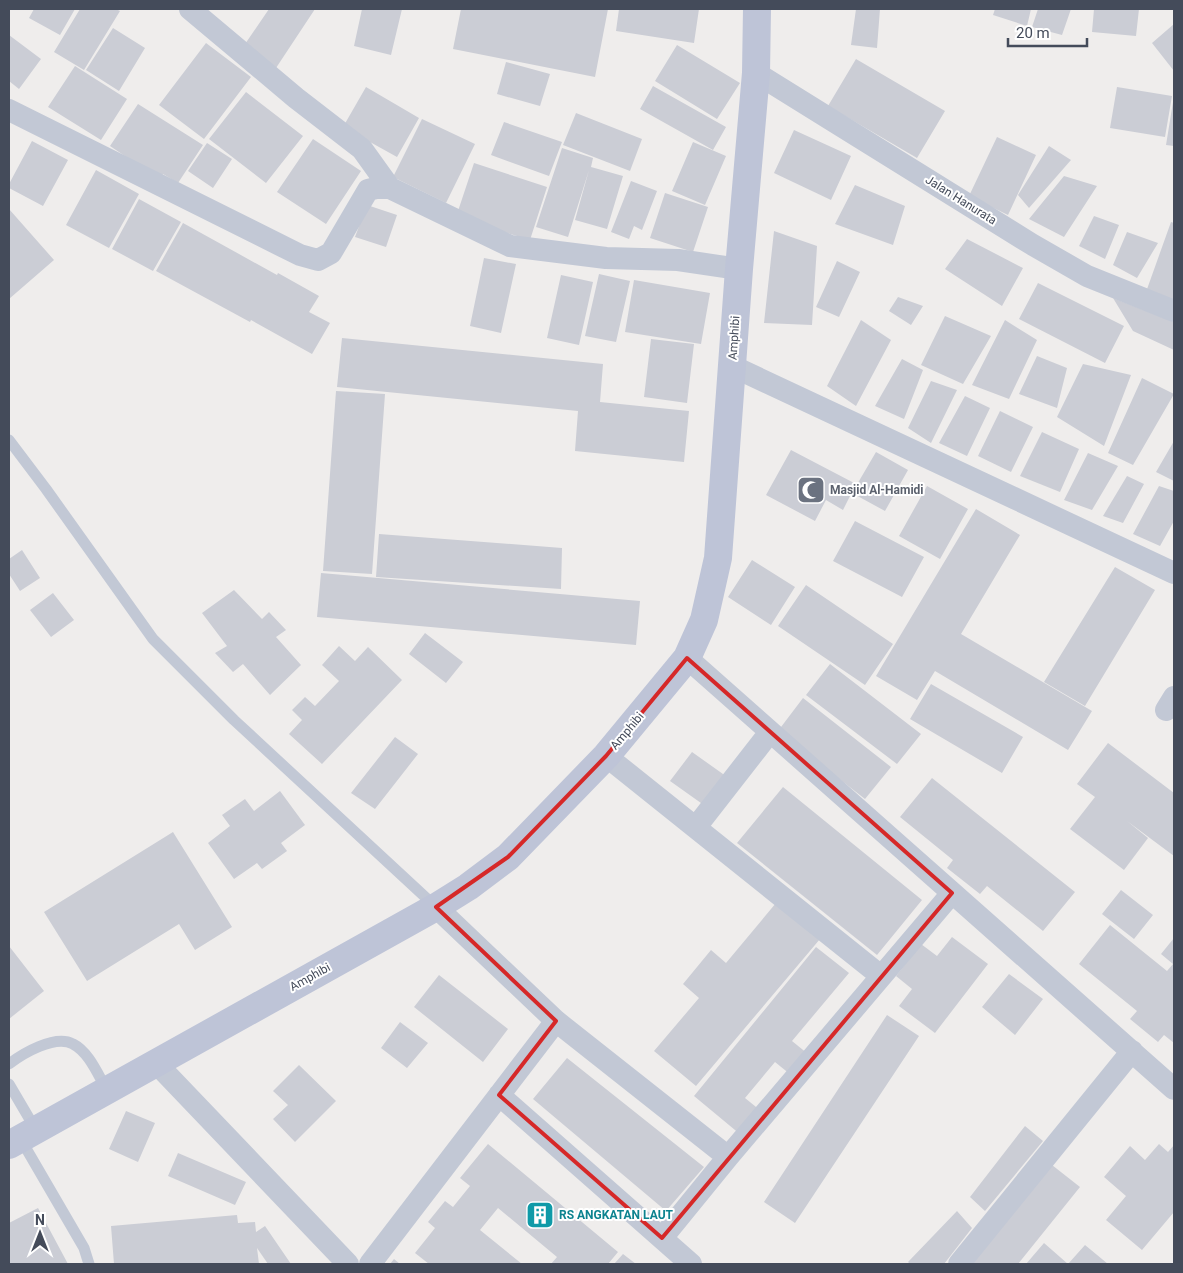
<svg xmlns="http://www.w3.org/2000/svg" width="1183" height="1273" viewBox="0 0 1183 1273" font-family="Roboto,sans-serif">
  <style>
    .building { fill: #cbcdd5 }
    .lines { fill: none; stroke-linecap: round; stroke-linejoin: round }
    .service { stroke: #c2c8d5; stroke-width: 11 }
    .minor { stroke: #c2c8d5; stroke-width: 22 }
    .secondary { stroke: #bec4d7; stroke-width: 28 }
    .marked { fill: none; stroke: #d62828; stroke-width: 4; stroke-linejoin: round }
    .labels { text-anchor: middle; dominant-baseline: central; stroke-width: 4; stroke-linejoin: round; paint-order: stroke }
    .street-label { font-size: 12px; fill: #444b5a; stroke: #fff }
    .worship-label { font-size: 12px; font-weight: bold; fill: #5b616d; stroke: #fff; text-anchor: start }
    .culture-label { font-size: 12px; font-weight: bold; fill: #0d838f; stroke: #fff; text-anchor: start }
  </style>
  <rect width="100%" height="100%" fill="#efedec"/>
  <path class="building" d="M34,9H75L60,35L29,18Z
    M80,9H116L120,11L84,70L54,52Z
    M269,9H315L276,68L243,47Z
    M362,9H402L391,55L354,46Z
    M461,9H608L595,77L453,49Z
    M619,9H699L694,43L616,31Z
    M856,9H880L877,48L851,45Z
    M995,9H1031L1027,26L993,15Z
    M1038,9H1071L1062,35L1032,27Z
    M1094,9H1139L1136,36L1092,32Z
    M1174,24V71L1152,43Z
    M113,28L145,48L119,91L86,70Z
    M9,35L41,59L19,89L9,81Z
    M206,43L251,77L204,139L159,105Z
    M677,45L740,83L717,119L655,81Z
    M856,59L945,111L917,158L828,106Z
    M506,62L550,74L540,106L497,94Z
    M75,66L127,99L101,140L48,107Z
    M653,86L726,127L713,150L640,109Z
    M366,87L419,118L397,157L343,127Z
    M1117,87L1172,96L1165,137L1110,128Z
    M246,92L303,136L266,183L209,139Z
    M1173,102H1174V146L1166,145Z
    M138,104L203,145L178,183L163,174L159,179L110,146Z
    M576,113L642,139L630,171L563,145Z
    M422,119L475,144L446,203L393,177Z
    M504,122L562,142L549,176L491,155Z
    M794,130L851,156L831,200L774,173Z
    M997,137L1036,155L1008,215L969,196Z
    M313,139L361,171L326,224L277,192Z
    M32,141L68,160L43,206L9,188V184Z
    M693,142L726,156L705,205L672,191Z
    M207,143L232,159L213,188L188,171Z
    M1049,146L1071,160L1029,208L1018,195Z
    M562,148L593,158L591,167L623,176L607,229L575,220L589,170L568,237L536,227Z
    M474,163L547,187L530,240L456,217Z
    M96,170L139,194L109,248L66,225Z
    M1064,176L1097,186L1064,237L1029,219Z
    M631,181L657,191L642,230L634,226L629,239L611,232Z
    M855,185L905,206L893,245L835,224Z
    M665,193L708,207L693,252L650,238Z
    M139,199L181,222L153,271L112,249Z
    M367,205L397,215L386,247L355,237Z
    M9,209L54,260L9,299Z
    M1094,216L1119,225L1105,259L1079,246Z
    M1171,222L1174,223V302L1146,292Z
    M183,223L277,275L278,273L319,296L309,312L330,323L312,354L251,320L250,322L156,271Z
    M774,231L817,246L812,325L764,323Z
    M1127,232L1158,243L1137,278L1113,265Z
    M967,239L1023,268L1002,306L945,269Z
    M484,258L516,264L501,333L470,326Z
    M837,261L860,272L839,317L816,307Z
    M599,274L630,281L616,342L585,336Z
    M561,275L593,282L579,345L547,338Z
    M634,280L710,293L701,344L625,332Z
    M1038,283L1124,326L1105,363L1019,319Z
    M898,297L923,306L911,325L889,311Z
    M1113,298L1174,322V350L1133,331Z
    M945,316L991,336L963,384L921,365Z
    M861,320L891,340L856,406L827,386Z
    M1005,320L1037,340L1009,399L972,385Z
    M342,338L603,364L600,402L689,411L684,462L575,451L578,411L337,387Z
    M651,339L694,344L687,403L644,397Z
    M1037,356L1067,368L1057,408L1019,394Z
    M902,359L923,370L904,419L875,406Z
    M1083,364L1131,375L1104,446L1057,417Z
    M1142,378L1174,394L1133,465L1108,453Z
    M931,381L957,390L931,443L908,428Z
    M336,391L385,394L372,574L323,571Z
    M965,396L990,408L967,456L939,443Z
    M1000,411L1033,427L1011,472L978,456Z
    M1042,432L1079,449L1060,492L1020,476Z
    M1174,441V481L1156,472Z
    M791,450L856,484L843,510L826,500L815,521L766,495Z
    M876,452L908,470L885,511L852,493Z
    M1088,453L1118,466L1092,510L1064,500Z
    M1127,476L1144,484L1123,523L1103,516Z
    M927,486L968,509L940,559L899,536Z
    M1159,486L1174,491V521L1160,546L1133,534Z
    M976,509L1020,535L961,634L1092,711L1068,750L935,671L917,700L876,676Z
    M855,521L924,557L902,597L833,561Z
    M379,534L562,548L561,589L376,577Z
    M22,550L40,578L20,591L9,574V559Z
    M752,560L795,587L771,625L728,597Z
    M1115,567L1155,590L1085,706L1044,682Z
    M321,573L640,601L636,645L317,617Z
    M806,585L893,644L865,685L778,626Z
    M234,590L262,619L269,612L286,630L276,637L301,665L270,695L243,664L233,672L215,653L227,646L202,613Z
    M53,593L74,620L51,637L30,610Z
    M425,633L463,662L446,683L409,654Z
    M339,646L355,661L368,647L402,680L322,764L289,734L302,720L292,710L305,697L315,706L339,681L322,665Z
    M830,664L921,734L897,764L806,695Z
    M931,684L1023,737L1002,773L910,719Z
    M803,698L891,767L865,799L778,731Z
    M395,737L418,754L375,809L351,793Z
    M1108,743L1174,793V856L1127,821L1148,838L1124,870L1070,829L1095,797L1077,784Z
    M692,752L730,779L708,808L670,781Z
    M932,778L1075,892L1043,931L987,886L980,894L947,868L953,860L900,817Z
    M783,787L922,900L877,955L737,843Z
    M280,791L305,825L281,843L287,851L262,869L257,863L234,879L208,843L230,826L222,815L245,799L254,811Z
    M173,832L232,927L195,950L179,924L87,981L44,912Z
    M1121,890L1153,915L1134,939L1102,914Z
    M776,903L820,939L696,1086L654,1051L699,998L683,984L711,950L726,963Z
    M1110,925L1167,971L1173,964L1161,954L1174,938V1043L1164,1035L1158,1042L1130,1019L1137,1011L1079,964Z
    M952,937L988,964L935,1033L899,1006L912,989L896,976L921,944L937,956Z
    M9,946L44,991L9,1019Z
    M816,947L849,973L792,1041L808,1054L791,1075L775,1062L745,1098L761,1111L741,1135L694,1096Z
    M1009,974L1043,999L1015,1035L982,1007Z
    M439,975L508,1029L483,1062L414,1007Z
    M887,1015L919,1036L795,1223L764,1202Z
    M400,1022L428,1043L407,1068L381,1048Z
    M567,1058L704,1167L666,1211L533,1099Z
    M299,1065L336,1101L295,1142L273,1119L288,1105L273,1091Z
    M126,1111L155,1123L138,1162L109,1149Z
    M1025,1126L1043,1141L985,1211L970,1197Z
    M488,1144L618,1252L608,1264H551L557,1257L498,1208L480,1230L522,1264H429L415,1253L435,1228L428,1222L445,1201L453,1207L470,1186L460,1178Z
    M1159,1144L1168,1152L1174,1145V1212L1142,1250L1106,1220L1126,1196L1104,1177L1130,1146L1145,1160Z
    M178,1153L246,1182L235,1205L168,1176Z
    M1052,1165L1080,1187L1018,1264H972Z
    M38,1208L68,1264H9V1223Z
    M957,1211L972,1228L944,1264H910L908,1262Z
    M237,1215L238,1223L255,1222L256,1232L265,1226L291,1264H268L257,1248L259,1264H114L111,1226Z
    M1044,1243L1068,1264L1085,1245L1108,1264H1026Z
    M623,1254L636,1264H614Z
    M394,1259L400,1264H390Z"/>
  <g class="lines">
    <path class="service" d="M9,440L46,489L153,639L234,720L436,907
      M9,1064C22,1054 55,1034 73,1044C89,1052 98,1075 107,1090
      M9,1084L36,1130
      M20,1138L84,1248L89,1264"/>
    <path class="minor" d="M190,9L296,98L362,149L390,188
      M756,73L1033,245L1087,276L1174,311
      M9,110L300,255L318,260L331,253L368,190L376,188H390L510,246L606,258L678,260L739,269
      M732,366L1174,573
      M687,658L1174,1089
      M1166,710L1174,697
      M606,756L881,976
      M696,827L770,732
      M436,907L556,1021L728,1157
      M156,1063L348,1264
      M499,1095L691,1264
      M662,1238L728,1157L952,893
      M370,1264L556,1021
      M959,1264L1132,1051"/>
    <path class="secondary" d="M9,1145L436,907L468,887L508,857L606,756L687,658L704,620L718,558L739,269L756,73L757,9"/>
  </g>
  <path class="marked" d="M687,658L952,893L662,1238L499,1095L556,1021L436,907L508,857L606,756Z"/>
  <defs>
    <symbol id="mosque-square" viewBox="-11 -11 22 22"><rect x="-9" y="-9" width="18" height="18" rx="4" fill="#6b7280" stroke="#fff"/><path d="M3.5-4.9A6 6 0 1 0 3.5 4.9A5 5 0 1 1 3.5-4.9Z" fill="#fff"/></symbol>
    <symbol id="building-square" viewBox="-11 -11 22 22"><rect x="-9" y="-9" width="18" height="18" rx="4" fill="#0f9aa8" stroke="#fff"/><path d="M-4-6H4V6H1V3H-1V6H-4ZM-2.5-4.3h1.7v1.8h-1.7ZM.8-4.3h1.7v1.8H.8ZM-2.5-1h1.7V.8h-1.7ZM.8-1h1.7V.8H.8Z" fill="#fff"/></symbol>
  </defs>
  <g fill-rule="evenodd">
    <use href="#mosque-square" x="795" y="474" width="32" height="32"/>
    <use href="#building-square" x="524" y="1199" width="32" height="32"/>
  </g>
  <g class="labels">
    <g class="street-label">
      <text transform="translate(961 200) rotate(32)">Jalan Hanurata</text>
      <text transform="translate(734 338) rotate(-86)">Amphibi</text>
      <text transform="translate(627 731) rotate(-50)">Amphibi</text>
      <text transform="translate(310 977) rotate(-29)">Amphibi</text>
    </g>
    <g class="worship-label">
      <text x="830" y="490">Masjid Al-Hamidi</text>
    </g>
    <g class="culture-label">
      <text x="559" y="1215">RS ANGKATAN LAUT</text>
    </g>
  </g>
  <rect width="1183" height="1273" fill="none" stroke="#444b5a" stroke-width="20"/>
  <g transform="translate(40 1233)" stroke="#ffffff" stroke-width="4" paint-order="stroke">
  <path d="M0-4L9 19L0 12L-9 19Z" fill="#444b5a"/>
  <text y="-8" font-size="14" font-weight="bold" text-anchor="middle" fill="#444b5a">N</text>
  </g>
  <path d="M1008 38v8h79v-8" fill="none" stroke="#444b5a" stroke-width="2.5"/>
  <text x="1016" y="38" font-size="15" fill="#444b5a" stroke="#ffffff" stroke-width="4" paint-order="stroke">20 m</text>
</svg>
